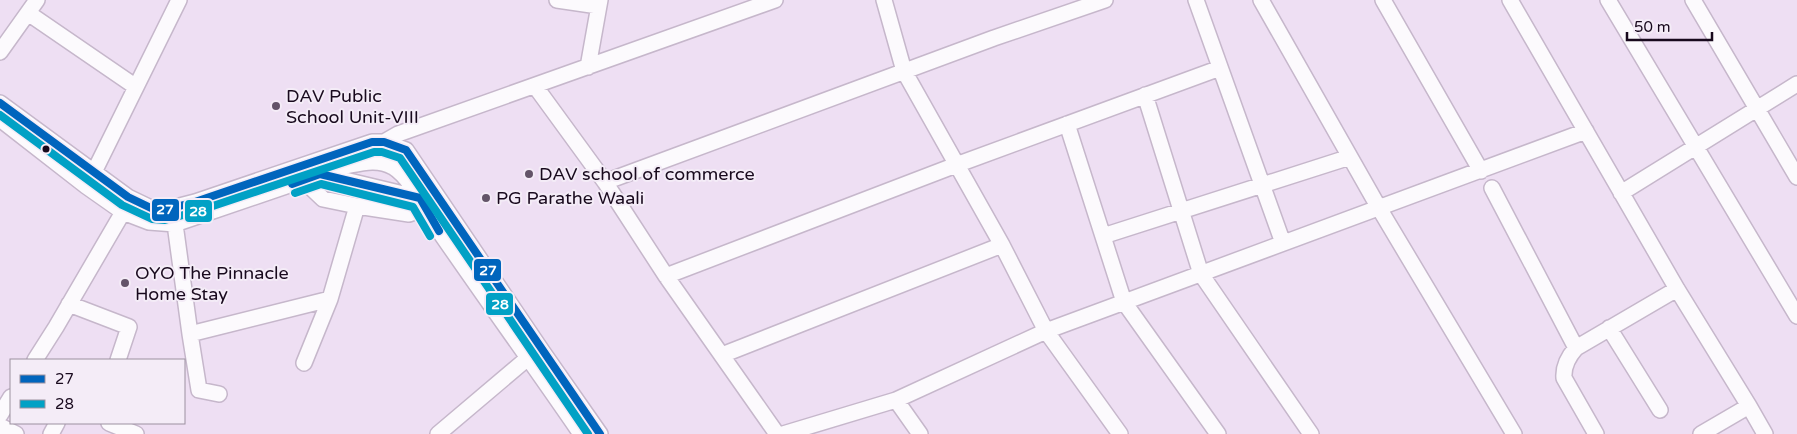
<svg xmlns="http://www.w3.org/2000/svg" width="1797" height="434" viewBox="0 0 1797 434" font-family="'Varela Round',sans-serif">
  <style>
    .lines { fill: none; stroke-linecap: round; stroke-linejoin: round }
    .minor-casing { stroke: #c6b7cb; stroke-width: 18 }
    .minor { stroke: #fcfafd; stroke-width: 15 }
    .bus-1-casing { stroke: #f4ecf7; stroke-width: 11 }
    .bus-2-casing { stroke: #f4ecf7; stroke-width: 11 }
    .bus-1 { stroke: #0065bd; stroke-width: 8 }
    .bus-2 { stroke: #01a1c5; stroke-width: 8 }
    .poi-dot { fill: #635468; stroke: #f4ecf7; stroke-width: 2 }
    .bus-dot { fill: #18091d; stroke: #f4ecf7; stroke-width: 2 }
    .labels { text-anchor: middle; dominant-baseline: central; stroke-width: 4; stroke-linejoin: round; paint-order: stroke }
    .poi-label { font-size: 18px; fill: #18091d; stroke: #f4ecf7; text-anchor: start }
    .line-badge { stroke: #f4ecf7; stroke-width: 2 }
    .badge-label { font-size: 14px; text-anchor: middle; font-weight: bold; fill: #fff }
  </style>
  <rect width="100%" height="100%" fill="#eedff3"/>
  <g class="lines">
    <defs>
      <path id="minor" d="M557,0L598,6
        M884,0L904,71L1002,245L1046,331L1120,434
        M1196,0L1283,243
        M1261,0L1379,208L1514,434
        M1383,0L1481,171
        M1510,0L1677,289L1749,406L1765,434
        M1608,0L1797,316
        M1693,0L1797,177
        M28,13L136,87
        M0,52L37,0
        M588,67L600,0
        M535,86L605,182L666,276L777,434
        M1145,95L1201,274L1311,434
        M0,103L128,197L153,209L164,210L195,202L372,142H384L406,150L542,351L600,434
        M0,119L86,186L123,212L149,222L175,224L345,166C361,163 378,158 393,167C412,179 423,207 435,225C483,295 533,364 581,434
        M1067,124L1124,302L1218,434
        M381,146L384,142L398,134L775,0
        M94,172L179,0
        M320,174L420,198
        M303,180L323,199L357,206
        M605,182L994,38L1105,0
        M1492,188L1576,348
        M1621,193L1797,84
        M175,224L190,334L199,390L219,394
        M1103,236L1350,157
        M666,276L956,165L1220,68
        M69,304L129,327L118,360
        M1609,328L1660,410
        M190,334L330,299
        M722,355L1002,245
        M35,360L56,327L123,212
        M304,363L330,299L357,206L409,214L425,208
        M896,400L920,434
        M0,415L11,397
        M109,423L136,434
        M0,426L16,434
        M51,434L57,423
        M438,434L529,357
        M783,434L896,400L1046,331L1586,131
        M1596,434L1564,378C1563,366 1568,357 1576,348L1677,289
        M1701,434L1749,406"/>
    </defs>
    <use href="#minor" class="minor-casing"/>
    <use href="#minor" class="minor"/>
    <defs>
      <path id="bus-1" d="M0,103L128,197L153,209L164,210L195,202L372,142H384L406,150L600,434
        M292,184L320,174L420,198L439,231"/>
      <path id="bus-2" d="M0,115L122,205L152,219L165,220L198,211L374,152H382L400,158L588,434
        M295,193L321,184L413,207L430,236"/>
    </defs>
    <use href="#bus-1" class="bus-1-casing"/>
    <use href="#bus-2" class="bus-2-casing"/>
    <use href="#bus-1" class="bus-1"/>
    <use href="#bus-2" class="bus-2"/>
  </g>
  <g class="poi-dot">
    <circle cx="276" cy="106" r="5"/>
    <circle cx="529" cy="174" r="5"/>
    <circle cx="486" cy="198" r="5"/>
    <circle cx="125" cy="283" r="5"/>
  </g>
  <circle class="bus-dot" cx="46" cy="149" r="4.5"/>
  <g class="labels">
    <g class="poi-label">
      <text x="286" y="96">DAV Public<tspan x="286" dy="21">School Unit-VIII</tspan></text>
      <text x="539" y="174">DAV school of commerce</text>
      <text x="496" y="198">PG Parathe Waali</text>
      <text x="135" y="273">OYO The Pinnacle<tspan x="135" dy="21">Home Stay</tspan></text>
    </g>
  </g>
  <g class="line-badge">
    <rect x="151" y="198" width="29" height="24" rx="5" fill="#0065bd"/>
    <rect x="184" y="199" width="29" height="24" rx="5" fill="#01a1c5"/>
    <rect x="473" y="258" width="29" height="24" rx="5" fill="#0065bd"/>
    <rect x="485" y="292" width="29" height="24" rx="5" fill="#01a1c5"/>
  </g>
  <g class="badge-label">
    <text x="165" y="214">27</text>
    <text x="198" y="216">28</text>
    <text x="488" y="275">27</text>
    <text x="500" y="309">28</text>
  </g>
  <rect x="10" y="359" width="175" height="65" fill="#f4ecf7" stroke="#9c91a0"/>
  <rect x="20" y="375" width="25" height="8" fill="#0065bd" stroke="#9c91a0"/>
  <text x="55" y="384" font-size="15" fill="#18091d">27</text>
  <rect x="20" y="400" width="25" height="8" fill="#01a1c5" stroke="#9c91a0"/>
  <text x="55" y="409" font-size="15" fill="#18091d">28</text>
  <path d="M1627 32v8h85v-8" fill="none" stroke="#18091d" stroke-width="2.5"/>
  <text x="1634" y="32" font-size="15" fill="#18091d" stroke="#f4ecf7" stroke-width="4" paint-order="stroke">50 m</text>
</svg>
